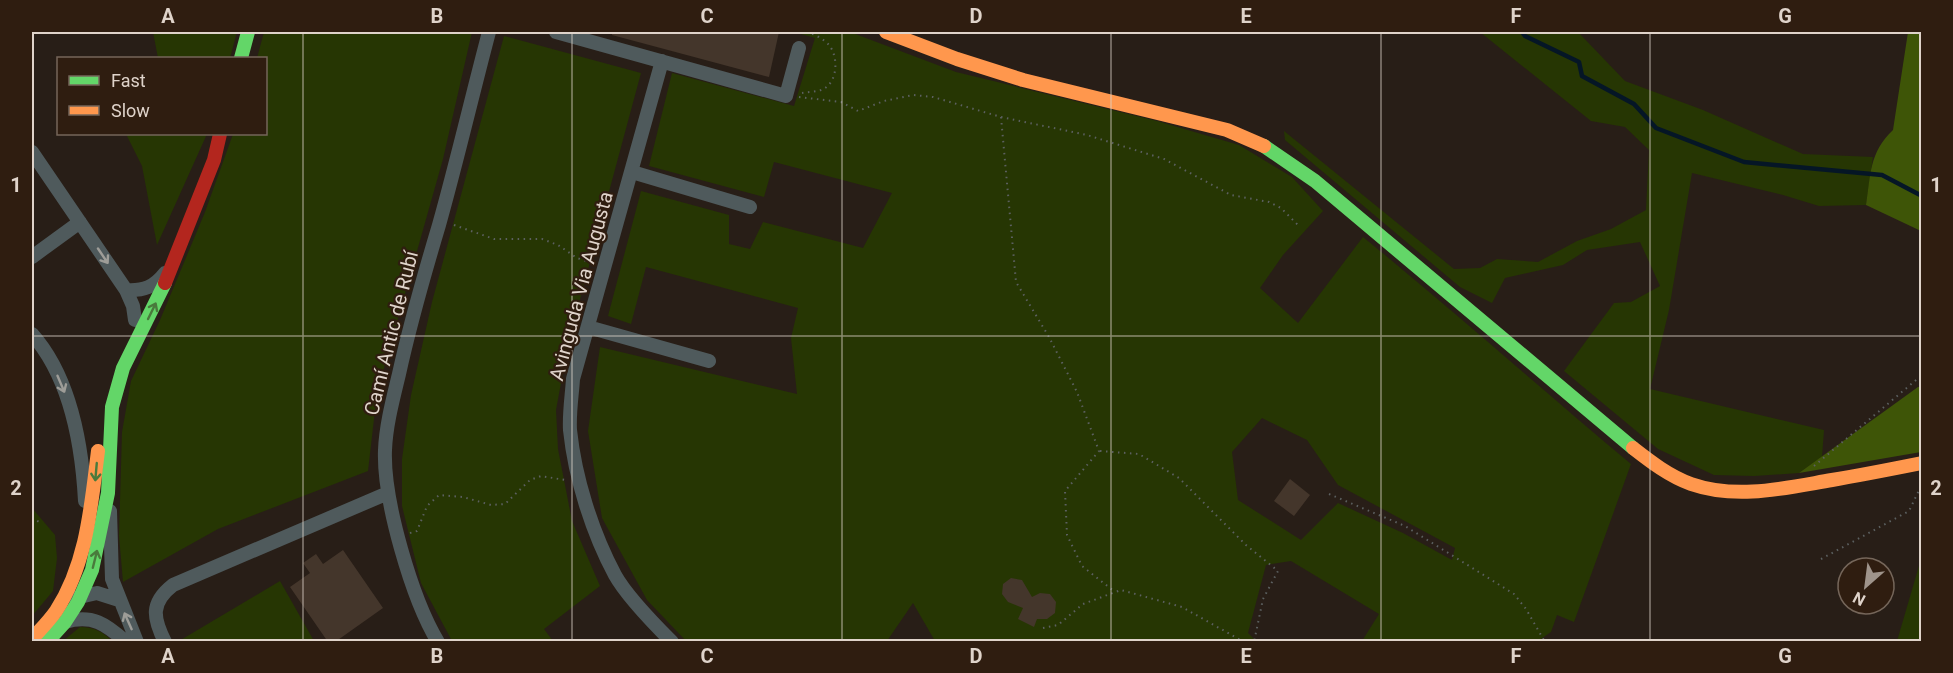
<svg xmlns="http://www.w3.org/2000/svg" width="1953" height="673" viewBox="0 0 1953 673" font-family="Roboto,sans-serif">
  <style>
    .green { fill: #263603; fill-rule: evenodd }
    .forest { fill: #3e5507 }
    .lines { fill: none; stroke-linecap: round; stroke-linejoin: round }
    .stream { stroke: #051626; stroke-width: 4.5 }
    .building { fill: #44362b }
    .path { stroke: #5c6060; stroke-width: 2; stroke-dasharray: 1.5 4.5; stroke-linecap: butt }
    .street { stroke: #4f5a5c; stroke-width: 14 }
    .fast { stroke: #63d668; stroke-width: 14 }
    .slow { stroke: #ff974d; stroke-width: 14 }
    .jam { stroke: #b3261e; stroke-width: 14 }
    .oneway { stroke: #9e9d98 }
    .oneway2 { stroke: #497a3c }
    .grid { fill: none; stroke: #dfd3ca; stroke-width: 1.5; stroke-opacity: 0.55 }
    .labels { text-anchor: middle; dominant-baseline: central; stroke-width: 4.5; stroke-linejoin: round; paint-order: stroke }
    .street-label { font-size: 20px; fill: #dfd3ca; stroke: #2f1d10 }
    .neatline { fill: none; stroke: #dfd3ca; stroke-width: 2 }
    .grid-label { font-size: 20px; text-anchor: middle; font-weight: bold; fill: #dfd3ca }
  </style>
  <rect width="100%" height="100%" fill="#281e17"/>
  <path class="green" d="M153,32H237L230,58H158Z
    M264,32H472L443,159L377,393L368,471L218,529L123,582L119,536L122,432L131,381L160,320L205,212L233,134H266V58H257Z
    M794,32H850L956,72L1157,121L1239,145L1292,177L1323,211L1283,255L1260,288L1298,323L1363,237C1454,311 1541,389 1631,464L1574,622L1557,615L1551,632L1538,641H1362L1379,614L1291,561L1266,565L1248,633L1256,641H935L913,603L887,641L687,642L647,600L602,518L588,431L600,347L797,394L791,338L798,308L646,267L631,324L608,316L641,191L729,215V244L750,249L763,222L863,248L892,193L774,162L764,197L649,166L672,73L794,106L815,38ZM1262,418L1307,440L1338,485L1455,548L1452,560L1403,533L1338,503L1301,540L1238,500L1232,452Z
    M1480,32H1578L1625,81L1703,110L1803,154L1873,157L1866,205L1819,206L1783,195L1692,173L1669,310L1650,389L1824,430L1822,457L1799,473L1754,476L1714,475L1658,449L1564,371L1614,303L1631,302L1660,286L1640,242L1587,250L1563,265L1505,278L1492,303L1460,287L1285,140L1284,131L1454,269L1480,268L1497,259L1538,262L1577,241L1611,229L1646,210L1649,150L1625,127L1591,121Z
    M504,36L641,73L569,340L556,410L558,449L572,521L600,586L544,629L553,641H452L421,583L402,506V459L411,395L432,302Z
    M126,134H207L157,245L142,166Z
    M32,508L55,535L57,558L53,591L32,616Z
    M1921,559V641H1897Z
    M280,581L314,641H179Z
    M80,627C94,627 103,632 112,641H63Z"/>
  <path class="forest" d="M1908,32H1921V231L1866,205C1871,174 1869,153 1893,130Z
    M1918,387H1921V452L1799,473Z"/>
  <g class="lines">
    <path class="stream" d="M1522,32L1525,36L1579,62L1582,76L1634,104L1656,128L1744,162L1882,175L1922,196"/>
  </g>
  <path class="building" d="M612,32H779L769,77L612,35Z
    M1290,479L1310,495L1294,516L1274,501Z
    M343,550L383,608L335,642H328L290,587L310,573L303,563L316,554L323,564Z
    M1011,578L1022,580L1032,597L1040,593L1050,594L1056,602L1055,613L1047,619H1037L1034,627L1018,619L1023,608L1008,602L1002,594L1003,584Z"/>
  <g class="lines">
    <path class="path" d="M802,93C808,92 815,92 821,90C838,84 839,57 829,45C824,39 815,35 808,32
      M799,97L841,102L858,111L884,101L913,95L933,97L1001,117L1087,135L1164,159L1231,195L1269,202L1281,208L1298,225
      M1001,117L1016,282L1049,337L1077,392L1099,451L1065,491L1067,535L1082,566L1115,592
      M454,225L494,239H542L558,245L577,258L593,263
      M1100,451L1139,454L1179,478L1246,545L1278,571L1263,599L1254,642
      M1814,466L1922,375
      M1329,494L1405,526L1514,594L1526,609L1545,642
      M32,518L39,522
      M410,533L417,531L427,506L439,495L463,497L491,505L505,504L530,480L541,476L565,480
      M1821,559L1909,511L1922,484
      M1043,628L1058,625L1083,604L1121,590L1182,607L1244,642"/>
    <path class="street" d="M556,32L786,96L799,48
      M662,61L573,379C572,395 569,413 570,430C575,478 592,532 615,575C626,595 655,625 672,642
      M32,152L126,290L133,306L135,320
      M632,172L750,207
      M32,257L80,222
      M126,290C144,291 154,287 165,273
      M588,327L709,361
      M32,334C71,378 82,444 85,501
      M110,511L112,579L137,642
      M75,598L97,593L119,600
      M65,622C92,614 106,624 126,642
      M165,642C153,618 150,603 173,585L388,493
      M438,642C412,599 383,500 385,450C386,425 393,399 399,374C410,324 424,275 439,225C457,161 472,96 489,32"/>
    <path class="fast" d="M241,58L248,32
      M1264,146L1315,181L1633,448
      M47,642L65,622L78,602L92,570L108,493L112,407L123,368L165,283"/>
    <path class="slow" d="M886,32L957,59L1023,80L1227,130L1264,146
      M1633,448C1651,462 1669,476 1691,484C1737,500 1785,488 1832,480C1862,475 1892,469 1922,463
      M32,639C40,630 49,621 56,611C87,563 91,506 98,451"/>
    <path class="jam" d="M165,283L214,160L220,134"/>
  </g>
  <defs><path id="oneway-shaft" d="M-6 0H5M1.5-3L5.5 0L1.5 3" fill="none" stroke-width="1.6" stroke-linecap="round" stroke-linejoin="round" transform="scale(1.5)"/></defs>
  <g class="oneway">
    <use href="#oneway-shaft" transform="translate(103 256) rotate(56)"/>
    <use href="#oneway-shaft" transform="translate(61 384) rotate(67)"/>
    <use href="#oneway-shaft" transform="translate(128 621) rotate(-114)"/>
  </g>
  <g class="oneway2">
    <use href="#oneway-shaft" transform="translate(152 311) rotate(-64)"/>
    <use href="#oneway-shaft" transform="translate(96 472) rotate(95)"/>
    <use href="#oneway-shaft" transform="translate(95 559) rotate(-76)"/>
  </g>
  <path class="grid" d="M303,32V642M572,32V642M842,32V642M1111,32V642M1381,32V642M1650,32V642M32,336H1922"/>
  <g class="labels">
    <g class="street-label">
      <text transform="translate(581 286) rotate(-75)">Avinguda Via Augusta</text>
      <text transform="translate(391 333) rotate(-76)">Camí Antic de Rubí</text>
    </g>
  </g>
  <rect width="1953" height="673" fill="none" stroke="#2f1d10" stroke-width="66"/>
  <rect x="57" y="57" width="210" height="78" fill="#2f1d10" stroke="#75665a" stroke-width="1.5"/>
  <rect x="69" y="76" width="30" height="9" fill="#63d668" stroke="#75665a" stroke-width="1.5"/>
  <text x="111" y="87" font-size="18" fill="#dfd3ca">Fast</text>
  <rect x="69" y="106" width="30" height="9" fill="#ff974d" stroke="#75665a" stroke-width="1.5"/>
  <text x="111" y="117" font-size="18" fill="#dfd3ca">Slow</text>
  <g transform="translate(1866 586) rotate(208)"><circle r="28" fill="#2f1d10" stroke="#75665a" stroke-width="1.5"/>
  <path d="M0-4.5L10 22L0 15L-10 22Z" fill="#9f948b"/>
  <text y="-9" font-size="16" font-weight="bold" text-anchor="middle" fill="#dfd3ca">N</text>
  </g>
  <rect x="33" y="33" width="1887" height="607" class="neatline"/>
  <g class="grid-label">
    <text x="168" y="23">A</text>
    <text x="437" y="23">B</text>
    <text x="707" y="23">C</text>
    <text x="976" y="23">D</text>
    <text x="1246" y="23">E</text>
    <text x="1516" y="23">F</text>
    <text x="1785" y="23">G</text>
    <text x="16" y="192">1</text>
    <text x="1936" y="192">1</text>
    <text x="16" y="495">2</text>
    <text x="1936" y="495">2</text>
    <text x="168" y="663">A</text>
    <text x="437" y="663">B</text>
    <text x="707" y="663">C</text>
    <text x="976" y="663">D</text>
    <text x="1246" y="663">E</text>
    <text x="1516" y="663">F</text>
    <text x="1785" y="663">G</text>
  </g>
</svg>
